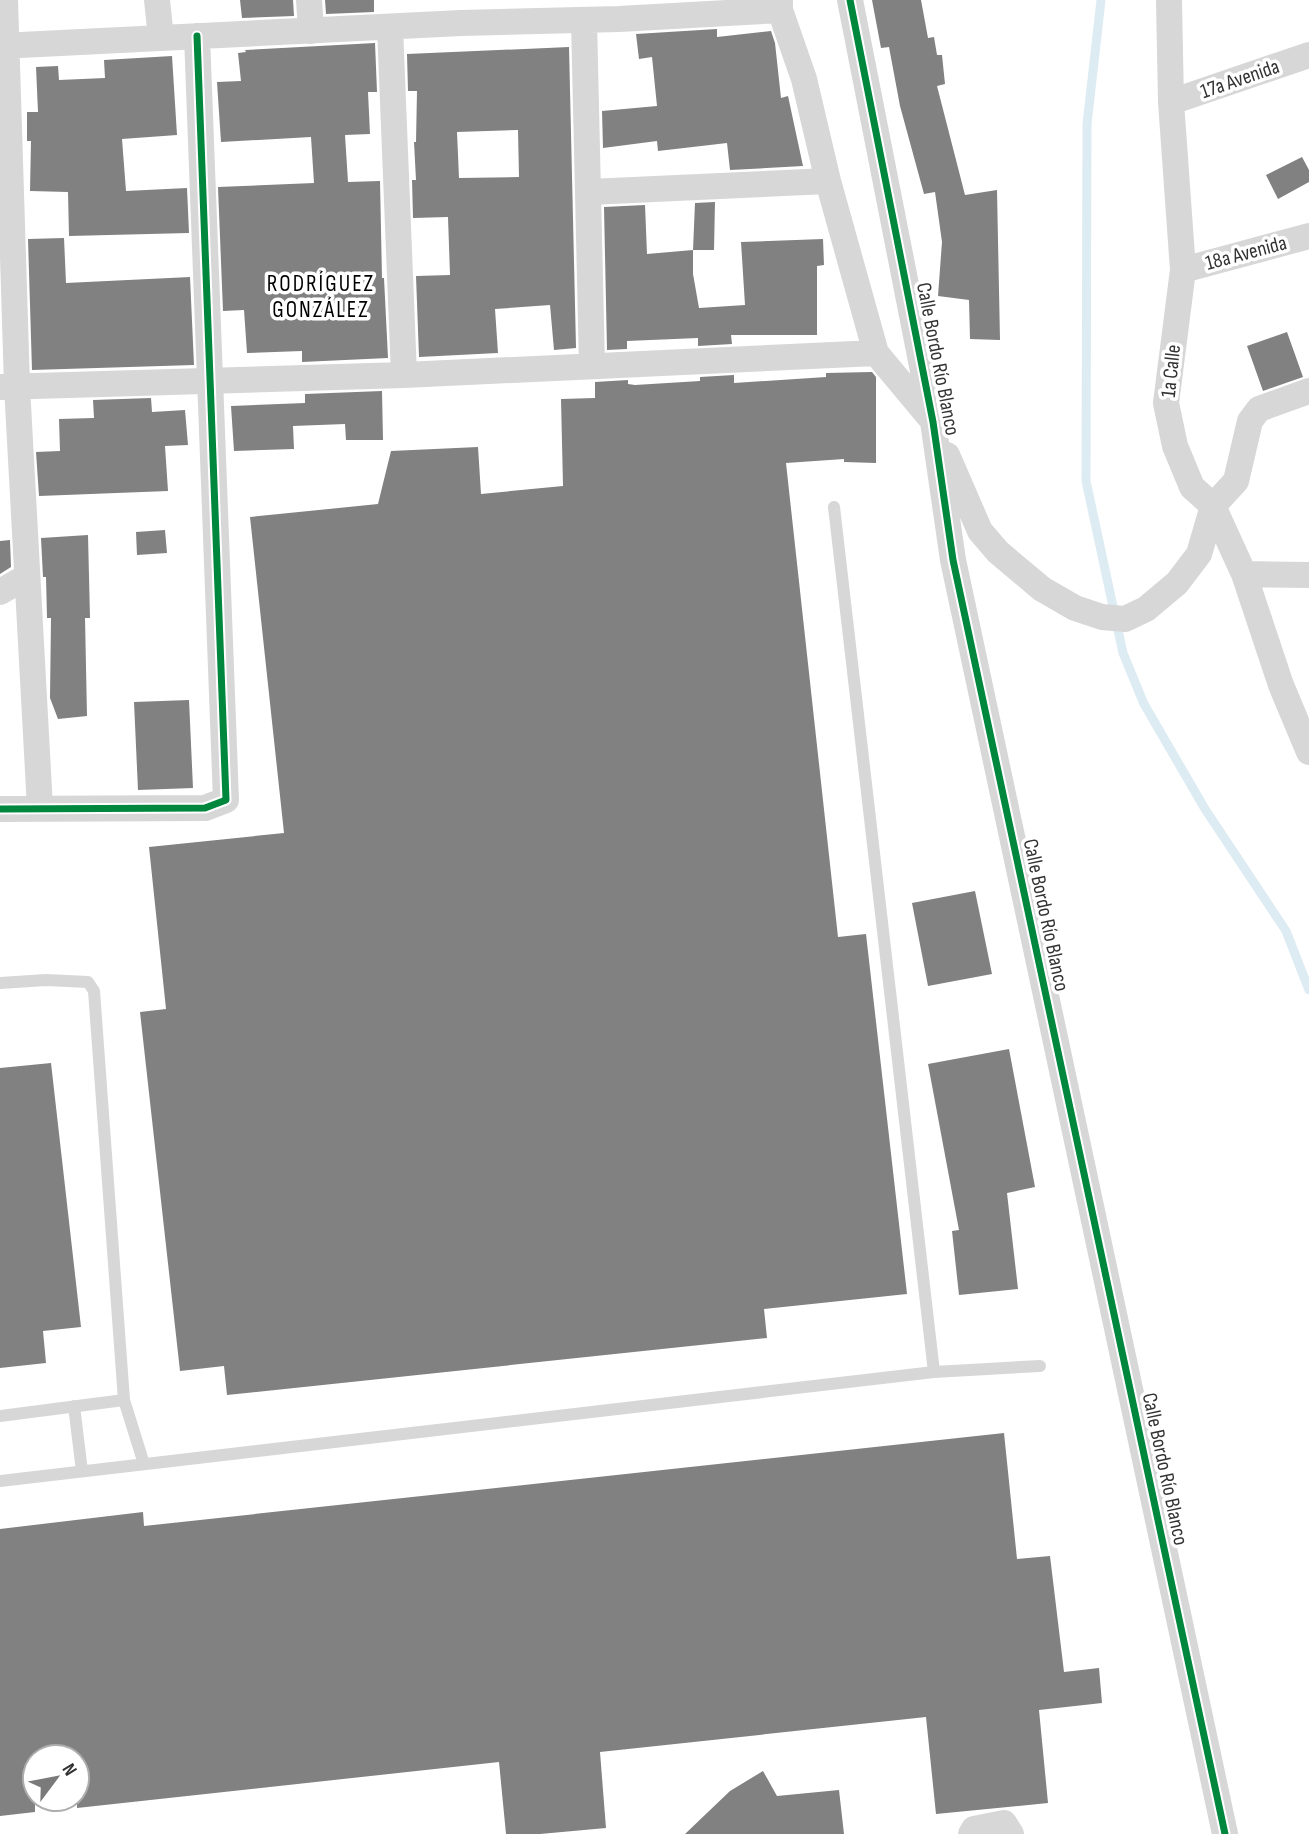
<svg xmlns="http://www.w3.org/2000/svg" width="1309" height="1834" viewBox="0 0 1309 1834" font-family="'Sofia Sans Condensed',sans-serif">
  <style>
    .lines { fill: none; stroke-linecap: round; stroke-linejoin: round }
    .stream { stroke: #ddebf3; stroke-width: 9 }
    .building { fill: #818181; fill-rule: evenodd }
    .service { stroke: #d7d7d7; stroke-width: 12 }
    .minor { stroke: #d7d7d7; stroke-width: 26 }
    .cycleway-casing { stroke: #fff; stroke-width: 11 }
    .cycleway { stroke: #00873e; stroke-width: 7 }
    .labels { text-anchor: middle; dominant-baseline: central; stroke-width: 7; stroke-linejoin: round; paint-order: stroke }
    .street-label { font-size: 21px; fill: #333; stroke: #fff }
    .neighbourhood-label { font-size: 23px; letter-spacing: 2px; fill: #000; stroke: #fff }
  </style>
  <rect width="100%" height="100%" fill="#fff"/>
  <g class="lines">
    <path class="stream" d="M1101,0L1087,124L1086,481L1123,653L1144,704L1205,809L1286,931L1309,990"/>
  </g>
  <path class="building" d="M240,0H293L294,16L242,18Z
    M325,0H374V12L326,14Z
    M872,0H921L928,38L934,37L937,55H942L945,84L937,86L965,195L997,190L1000,340L970,339L969,300L938,296L942,242L935,192L924,194L900,106L889,47L881,48Z
    M717,29V37L771,31L775,43L781,98L788,96L803,166L730,170L727,143L658,151L657,141L603,148L602,111L657,106L652,57L639,59L636,34Z
    M375,43L377,92H368L370,134L345,135L348,182L380,181L382,278H384L388,358L302,362V351L247,353L244,310L223,311L218,187L314,183L311,137L221,142L217,82L241,81L238,53L246,52L245,50Z
    M569,47L576,348L554,350L550,305L495,309L498,353L419,357L416,276L450,275L448,217L413,218L412,180H416L414,142H416L417,91H408L407,54ZM518,130L519,177L459,178L457,132Z
    M172,56L177,135L122,139L126,191L187,188L189,233L69,236L68,192L30,191L31,141H27V112H38L36,67L58,66L59,80L105,78L104,60Z
    M1302,157L1309,170V182L1278,199L1266,175Z
    M715,202L714,250H693L695,203Z
    M645,205L647,254L693,250V274L699,308L745,305L741,242L823,239L824,265L817,266V335H731L732,344L698,346V338L627,341V349L607,350L604,207Z
    M64,238L66,283L190,277L194,365L32,370L28,239Z
    M1287,332L1303,377L1263,391L1247,346Z
    M872,372L876,377V463L844,462V459L786,463L838,937L866,934L907,1294L764,1309L767,1338L227,1395L224,1366L180,1371L140,1012L166,1009L149,847L284,833L250,517L378,504L391,451L478,447L481,494L563,486L561,399L595,398V382L628,380V384L635,385L700,381V377L734,375V383L826,377V373Z
    M382,391L383,440H346L345,424L293,426L294,449L234,451L231,406L305,403V394Z
    M151,398L152,412L185,410L188,445L165,446L168,491L39,496L36,452L60,451L59,419L94,418L93,400Z
    M165,530L167,553L137,555L136,532Z
    M88,535L90,618H85L87,716L58,719L50,698L51,618H47L46,577H43L41,538Z
    M10,540L11,567L0,574V541Z
    M189,700L193,788L138,790L134,702Z
    M975,891L992,974L928,986L912,903Z
    M1009,1049L1035,1187L1007,1193L1018,1289L959,1295L952,1231L959,1230L928,1064Z
    M51,1063L81,1327L43,1331L46,1363L0,1368V1068Z
    M1004,1433L1017,1559L1050,1556L1064,1672L1099,1668L1102,1703L1039,1710L1048,1803L936,1814L926,1717L600,1752L606,1828L540,1834H506L499,1762L77,1808V1757H35V1812L0,1816V1529L143,1512L144,1526Z
    M763,1771L777,1796L839,1790L844,1834H685L730,1791Z"/>
  <g class="lines">
    <path class="service" d="M834,507L934,1372
      M0,983L46,980L88,982L94,991L124,1400L144,1464
      M74,1406L82,1471
      M0,1416L124,1400
      M0,1481L934,1372L1040,1366"/>
    <path class="minor" d="M5,0L17,386L40,808
      M157,0L161,38
      M309,0L311,31
      M780,0V10L804,79L828,181L876,353L932,420
      M850,0L933,422L953,560L1225,1834
      M1169,0L1171,102L1183,270L1166,403L1175,446L1192,487L1213,506L1244,574L1281,685L1309,752
      M584,20L592,366
      M390,27L404,375
      M0,46L461,23L619,19L780,10
      M1171,102L1309,55
      M589,192L828,181
      M1183,270L1309,236
      M0,387L404,375L876,353
      M947,455L980,531L998,552L1042,589L1075,608L1102,617L1125,619L1146,609L1177,583L1199,554L1213,506L1236,481L1250,421L1259,409L1309,391
      M1244,574L1309,575
      M0,592L26,577
      M0,809L205,808L226,800L197,36
      M971,1834L974,1829L1004,1823L1011,1834"/>
    <defs>
      <path id="cycleway" d="M850,0L933,422L953,560L1225,1834
        M0,809L205,808L226,800L197,36"/>
    </defs>
    <use href="#cycleway" class="cycleway-casing"/>
    <use href="#cycleway" class="cycleway"/>
  </g>
  <g class="labels">
    <g class="street-label">
      <text transform="translate(1240 79) rotate(-19)">17a Avenida</text>
      <text transform="translate(1246 253) rotate(-15)">18a Avenida</text>
      <text transform="translate(938 359) rotate(79)">Calle Bordo Río Blanco</text>
      <text transform="translate(1171 371) rotate(-84)">1a Calle</text>
      <text transform="translate(1046 915) rotate(78)">Calle Bordo Río Blanco</text>
      <text transform="translate(1165 1469) rotate(78)">Calle Bordo Río Blanco</text>
    </g>
    <g class="neighbourhood-label">
      <text x="321" y="284">RODRÍGUEZ<tspan x="321" dy="26">GONZÁLEZ</tspan></text>
    </g>
  </g>
  <g transform="translate(56 1778) rotate(58)"><circle r="33" fill="#ffffff" stroke="#adadad" stroke-width="2"/>
  <path d="M0-5L12 26L0 18L-12 26Z" fill="#7a7a7a"/>
  <text y="-10" font-size="19" font-weight="bold" text-anchor="middle" fill="#333333">N</text>
  </g>
</svg>
